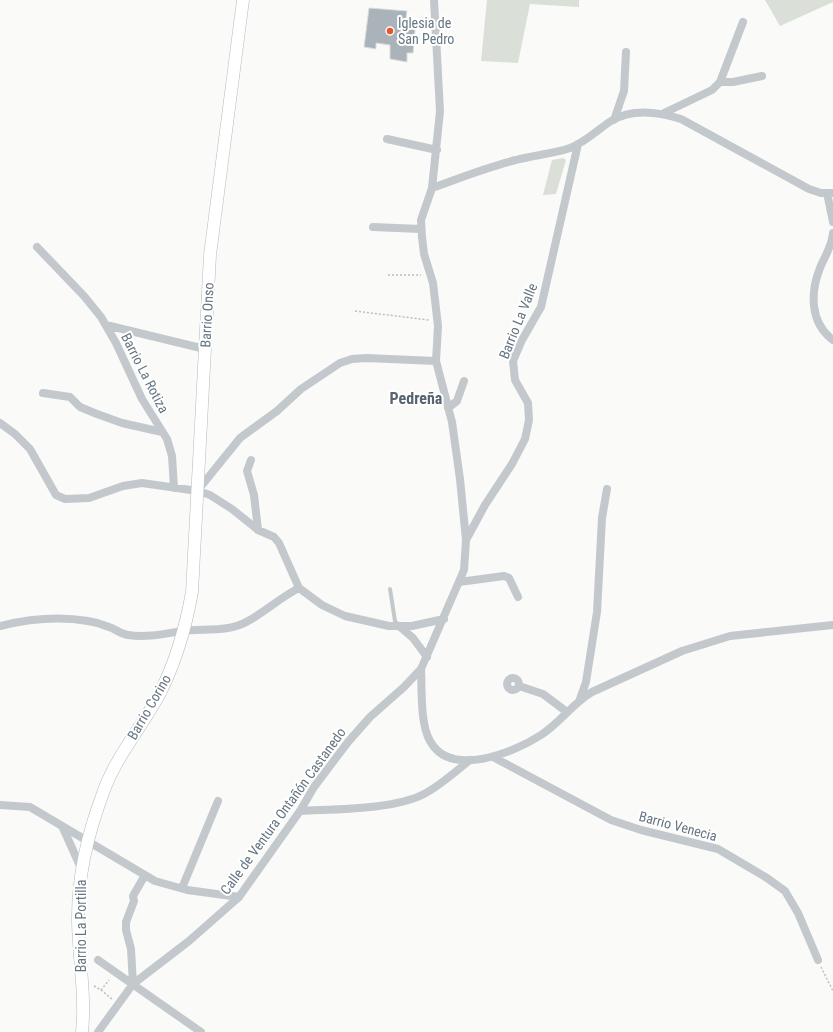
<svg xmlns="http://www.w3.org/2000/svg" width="833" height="1032" viewBox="0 0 833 1032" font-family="'Roboto Condensed',sans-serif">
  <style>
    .green { fill: #dadfd7 }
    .building { fill: #aab3b9; stroke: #dcdcda }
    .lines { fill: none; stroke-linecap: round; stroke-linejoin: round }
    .primary-casing { stroke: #b5babe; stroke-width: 13 }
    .path { stroke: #bbbfc2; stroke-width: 1.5; stroke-dasharray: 2 2; stroke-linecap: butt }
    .lane { stroke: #c3c8cc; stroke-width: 4 }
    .street { stroke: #c3c8cc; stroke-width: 8 }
    .primary { stroke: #fff; stroke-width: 12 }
    .poi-dot { fill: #e4572e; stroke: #fff; stroke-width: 1.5 }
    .labels { text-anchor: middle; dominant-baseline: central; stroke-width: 4; stroke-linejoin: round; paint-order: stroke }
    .poi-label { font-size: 14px; fill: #657683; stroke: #fff; text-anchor: start }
    .street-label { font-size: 14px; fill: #657683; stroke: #fff }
    .quarter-label { font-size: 16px; font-weight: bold; fill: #57646e; stroke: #fff }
  </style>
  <rect width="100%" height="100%" fill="#fafaf8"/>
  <path class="green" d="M487,0H579V7L530,4L518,63L481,61Z
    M765,0H833V2L780,26Z
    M563,158L566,160L556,194L543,195L552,160Z"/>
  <path class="building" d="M369,8L407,11L406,18L416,19L413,53H407V62L390,59V45L376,43V49L364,47Z"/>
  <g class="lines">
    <defs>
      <path id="primary" d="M82,1032C86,994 78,955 78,917C78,874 88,833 103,793C116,756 142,727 160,693C176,661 186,626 192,592L210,255L243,0"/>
    </defs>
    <use href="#primary" class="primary-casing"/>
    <path class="path" d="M388,275H421
      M355,311L429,320
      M821,967L833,991
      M94,986L101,990L109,980
      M101,990L112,999"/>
    <path class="lane" d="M390,589L395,621L399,626"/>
    <path class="street" d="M720,82H733L762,76
      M664,113L712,90L720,82L743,22
      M614,120L624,91L626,52
      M387,139L437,150
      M432,188C460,178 487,167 516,160C534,155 553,154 570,148C586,142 597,130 611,121C632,108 659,112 681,119L809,189L821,193H833
      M827,193L833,222
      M373,227L421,229
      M833,233C832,246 825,256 820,268C810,293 810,323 833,340
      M37,247L84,296L101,317L116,343L142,399L167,439L172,456L174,488
      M106,325L205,349
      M43,393L70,397L80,407L97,414L122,423L162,432
      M448,408L457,401L464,381
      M0,423L15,434L30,449L56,495L65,499L89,498L123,486L142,483L198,491L210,495L232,509L258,530L274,537L279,543L299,588L322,605L345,616L389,626H412L444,619
      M251,460L247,471L254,495L258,530
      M198,490L240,438L277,411L301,389L340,363L352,359L366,358L436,361
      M466,540L485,505L512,464L525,439L529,420L528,403L515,380L513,361L522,340L541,307L578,144
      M459,582L504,576L509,578L518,597
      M0,626C28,619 59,616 88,621C95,622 102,624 109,627C115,629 121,634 128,635C146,638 164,634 182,631C204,628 228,633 248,621C266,611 281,597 299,588
      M399,626L413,638L427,657
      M421,669C422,689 420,724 430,741C451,779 515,752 541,735C560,723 573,703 592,692L682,651L730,636L833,625
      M507 684a6 6 0 1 1 12 0a6 6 0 1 1-12 0Z
      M519,686L543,694L567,712
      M580,699L586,682L597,612L602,518L607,489
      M493,757L611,820L641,830L718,849L767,878L785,891L798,913L818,960
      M0,805L30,807L155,881L187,890L239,897
      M300,811C334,809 393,810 424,794C441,785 455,772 470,760
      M63,828L81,868
      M182,888L218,801
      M98,960L201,1032
      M133,984L131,949L126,930V922L134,901L133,896L145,875
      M98,1032L133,984L189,941L239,897L300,811L314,787L348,742L370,717L404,687L421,669L464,570L466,540L460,479L452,422L436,361L438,326L433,283L424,254L422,237L421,220L432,188L440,111L434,0"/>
    <use href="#primary" class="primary"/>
  </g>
  <circle class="poi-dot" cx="390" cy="31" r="4"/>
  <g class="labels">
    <g class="poi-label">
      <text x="398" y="23">Iglesia de<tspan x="398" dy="16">San Pedro</tspan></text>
    </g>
    <g class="street-label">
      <text transform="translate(207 315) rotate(-87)">Barrio Onso</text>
      <text transform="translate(518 321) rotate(-68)">Barrio La Valle</text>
      <text transform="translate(145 373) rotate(63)">Barrio La Rotiza</text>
      <text transform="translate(149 707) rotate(-60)">Barrio Corino</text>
      <text transform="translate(283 811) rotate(-54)">Calle de Ventura Ontañón Castanedo</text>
      <text transform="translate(678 826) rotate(15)">Barrio Venecia</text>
      <text transform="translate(81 926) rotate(-90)">Barrio La Portilla</text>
    </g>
    <g class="quarter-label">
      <text x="416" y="398">Pedreña</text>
    </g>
  </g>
</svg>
